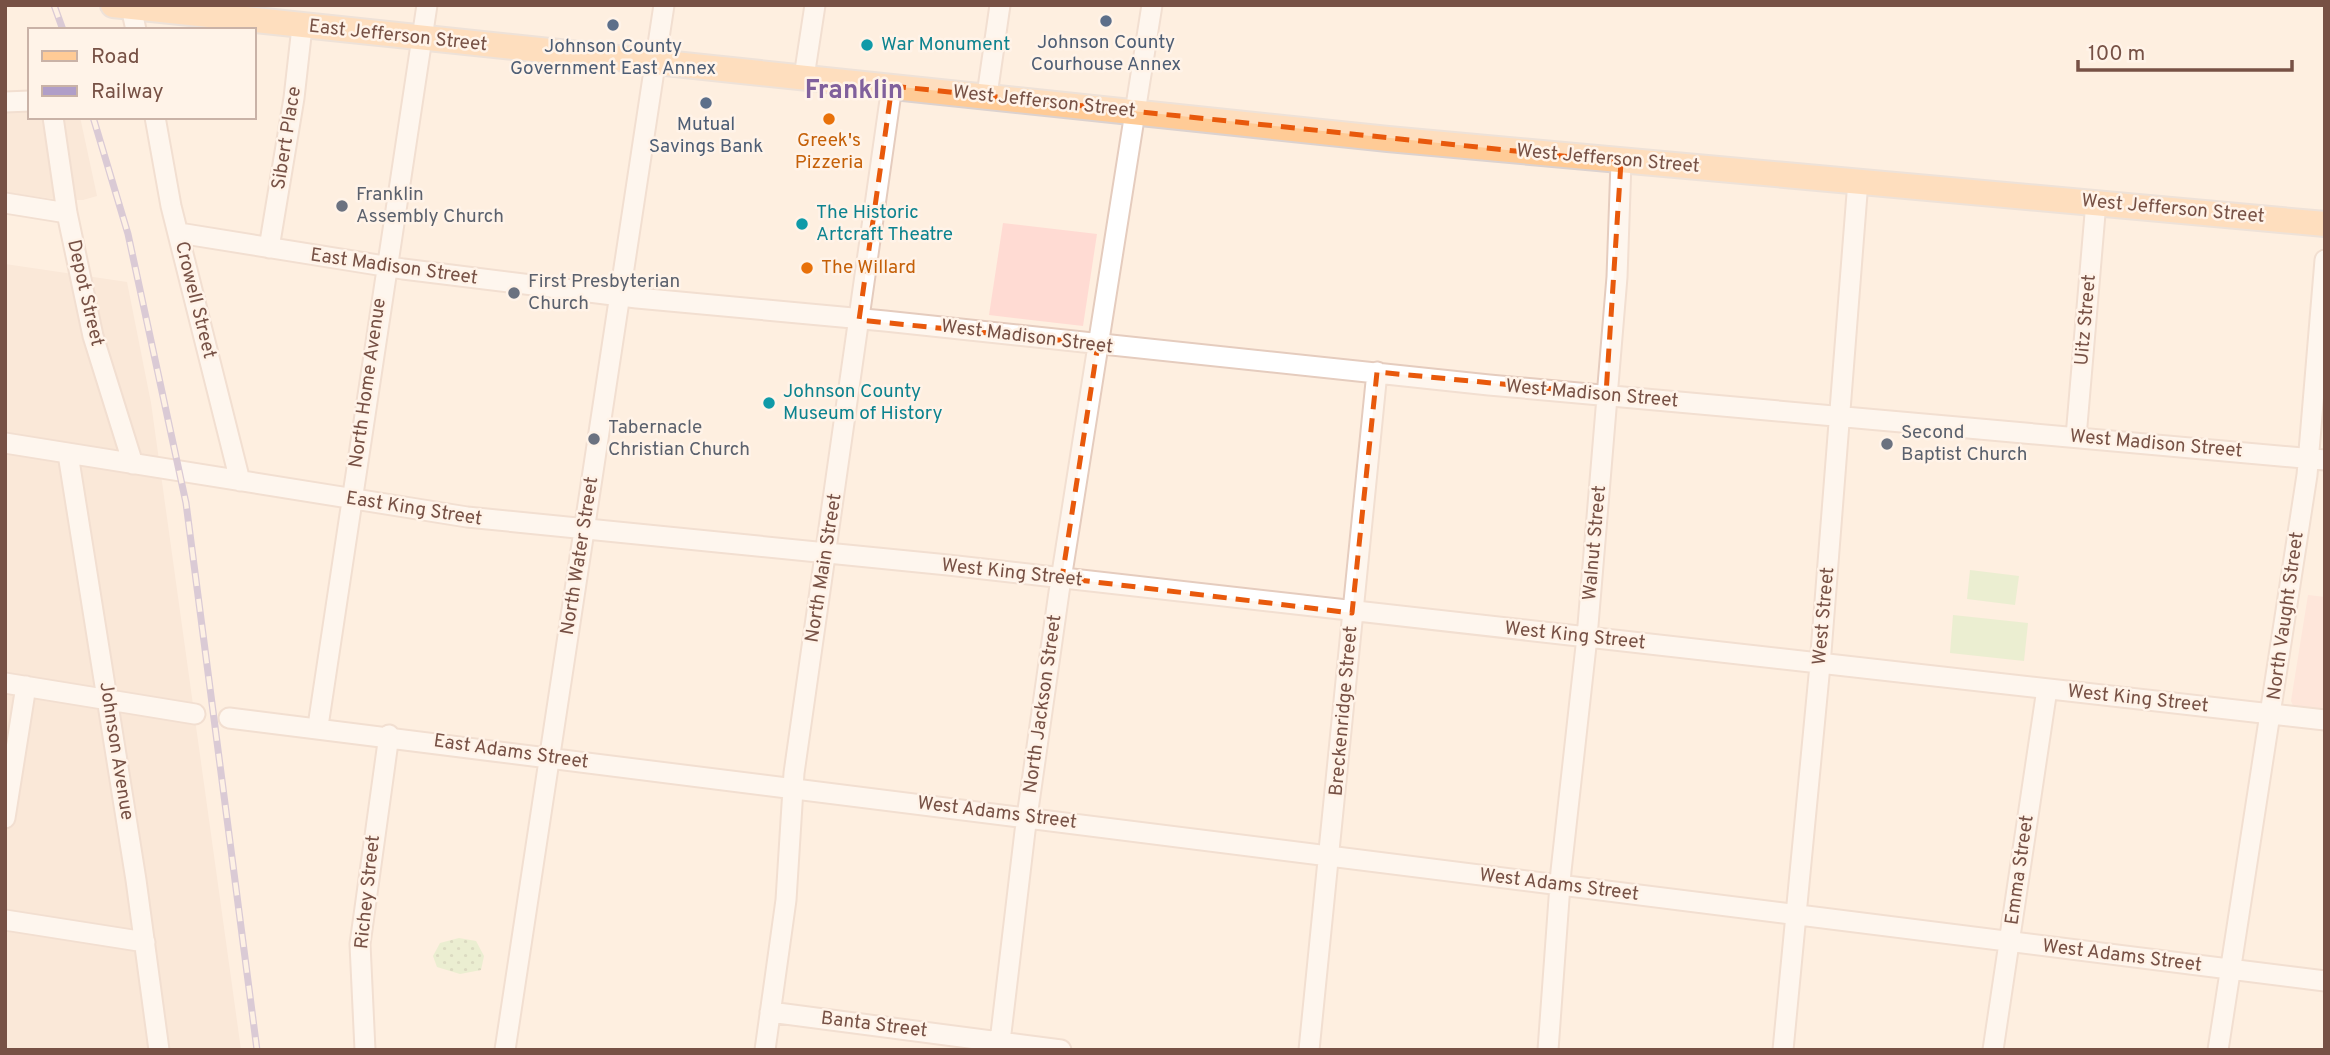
<svg xmlns="http://www.w3.org/2000/svg" width="2330" height="1055" viewBox="0 0 2330 1055" font-family="Overpass,sans-serif">
  <style>
    .residential { fill: #f6dfce }
    .commercial { fill: #ffdbd3 }
    .grass { fill: #d6edbe }
    .park { fill: url(#park-dots) }
    .lines { fill: none; stroke-linecap: round; stroke-linejoin: round }
    .minor-casing { stroke: #e5ccbe; stroke-width: 23 }
    .major-casing { stroke: #dcd2cf; stroke-width: 28 }
    .minor { stroke: #fff; stroke-width: 19 }
    .major { stroke: #ffcb96; stroke-width: 24 }
    .rail-casing { stroke: #b09ec8; stroke-width: 7 }
    .rail { stroke: #fff3e8; stroke-width: 4.5; stroke-dasharray: 13; stroke-linecap: butt }
    .marked { fill: none; stroke: #e8590c; stroke-width: 5; stroke-dasharray: 14 9; stroke-linejoin: round }
    .service-dot { fill: #5c6f8a; stroke: #fff3e8; stroke-width: 2.5 }
    .culture-dot { fill: #0f9aa8; stroke: #fff3e8; stroke-width: 2.5 }
    .food-dot { fill: #e8710a; stroke: #fff3e8; stroke-width: 2.5 }
    .worship-dot { fill: #6b7280; stroke: #fff3e8; stroke-width: 2.5 }
    .labels { text-anchor: middle; dominant-baseline: central; stroke-width: 5; stroke-linejoin: round; paint-order: stroke }
    .street-label { font-size: 19px; fill: #775145; stroke: #fff3e8 }
    .service-label { font-size: 19px; fill: #4e5e75; stroke: #fff3e8 }
    .culture-label { font-size: 19px; fill: #0d838f; stroke: #fff3e8; text-anchor: start }
    .food-label { font-size: 19px; fill: #c56008; stroke: #fff3e8 }
    .worship-label { font-size: 19px; fill: #5b616d; stroke: #fff3e8; text-anchor: start }
    .district-label { font-size: 26px; font-weight: bold; fill: #80609c; stroke: #fff3e8 }
  </style>
  <defs>
    <pattern id="park-dots" width="8" height="8" patternUnits="userSpaceOnUse" patternTransform="scale(1.75)"><rect width="8" height="8" fill="#d6edbe"/><path d="M2 2h.1M6 6h.1" fill="none" stroke="#b2c29c" stroke-width="1.8" stroke-linecap="round"/></pattern>
  </defs>
  <rect width="100%" height="100%" fill="#feefe0"/>
  <path class="residential" d="M30,96V117H80L97,196L83,200H61L5,192V97Z
    M5,264L127,282L151,403L241,1050H5Z"/>
  <path class="commercial" d="M1003,223L1097,234L1083,326L989,315Z
    M2308,595L2325,597V711L2294,708L2291,701Z"/>
  <path class="grass" d="M1970,570L2019,576L2015,605L1967,599Z
    M1953,615L2028,623L2024,661L1950,653Z"/>
  <path class="park" d="M459,938L476,941L484,956L481,970L460,974L437,967L433,956L440,943Z"/>
  <g class="lines">
    <defs>
      <path id="minor" d="M131,7L136,30
        M804,77L815,5
        M987,95L1000,5
        M5,102L30,101
        M53,117L67,213L93,336L133,464
        M155,117L171,206L240,481
        M5,203L67,213
        M179,233L403,269L637,298L885,321L1489,385L2325,460
        M269,248L294,98L302,27
        M2076,437L2096,202
        M5,443L467,517L948,565L2325,720
        M68,454L136,880L159,1050
        M5,683L195,714
        M229,718L2325,981
        M318,726L427,5
        M5,818L26,686
        M5,920L145,942
        M770,1012L1061,1050
        M365,1050L360,944L389,735
        M505,1050L664,5
        M765,1050L786,900L794,773L892,86
        M999,1050L1025,831L1059,592L1152,5
        M1309,1050L1377,372
        M1548,1050L1561,871L1587,637L1617,277L1621,162
        M1783,1050L1820,665L1858,181
        M1993,1050L2047,689
        M2218,1050L2307,475L2325,260"/>
      <path id="major" d="M113,5L1388,139L2325,224"/>
    </defs>
    <use href="#minor" class="minor-casing"/>
    <use href="#major" class="major-casing"/>
    <use href="#minor" class="minor"/>
    <use href="#major" class="major"/>
    <defs>
      <path id="rail" d="M54,5L63,30
        M93,117L128,234L186,503L257,1050"/>
    </defs>
    <use href="#rail" class="rail-casing"/>
    <use href="#rail" class="rail"/>
  </g>
  <path d="M0 0H2330V1055H0ZM892,86L1621,162L1606,394L1377,372L1352,613L1062,578L1098,344L859,320Z" fill="#feefe0" fill-opacity=".55" fill-rule="evenodd"/>
  <path class="marked" d="M892,86L1621,162L1606,394L1377,372L1352,613L1062,578L1098,344L859,320Z"/>
  <g class="service-dot">
    <circle cx="1106" cy="21" r="7"/>
    <circle cx="613" cy="25" r="7"/>
    <circle cx="706" cy="103" r="7"/>
  </g>
  <g class="culture-dot">
    <circle cx="867" cy="45" r="7"/>
    <circle cx="802" cy="224" r="7"/>
    <circle cx="769" cy="403" r="7"/>
  </g>
  <g class="food-dot">
    <circle cx="829" cy="119" r="7"/>
    <circle cx="807" cy="268" r="7"/>
  </g>
  <g class="worship-dot">
    <circle cx="342" cy="206" r="7"/>
    <circle cx="514" cy="293" r="7"/>
    <circle cx="594" cy="439" r="7"/>
    <circle cx="1887" cy="444" r="7"/>
  </g>
  <g class="labels">
    <g class="street-label">
      <text transform="translate(398 36) rotate(6)">East Jefferson Street</text>
      <text transform="translate(1044 102) rotate(6)">West Jefferson Street</text>
      <text transform="translate(287 138) rotate(-81)">Sibert Place</text>
      <text transform="translate(1608 159) rotate(5)">West Jefferson Street</text>
      <text transform="translate(2173 209) rotate(5)">West Jefferson Street</text>
      <text transform="translate(394 267) rotate(8)">East Madison Street</text>
      <text transform="translate(85 293) rotate(77)">Depot Street</text>
      <text transform="translate(195 300) rotate(76)">Crowell Street</text>
      <text transform="translate(2086 320) rotate(-85)">Uitz Street</text>
      <text transform="translate(1027 337) rotate(7)">West Madison Street</text>
      <text transform="translate(368 383) rotate(-82)">North Home Avenue</text>
      <text transform="translate(1592 394) rotate(5)">West Madison Street</text>
      <text transform="translate(2156 444) rotate(5)">West Madison Street</text>
      <text transform="translate(414 509) rotate(9)">East King Street</text>
      <text transform="translate(1595 543) rotate(-85)">Walnut Street</text>
      <text transform="translate(580 556) rotate(-81)">North Water Street</text>
      <text transform="translate(824 568) rotate(-81)">North Main Street</text>
      <text transform="translate(1012 573) rotate(6)">West King Street</text>
      <text transform="translate(1824 616) rotate(-85)">West Street</text>
      <text transform="translate(2286 616) rotate(-82)">North Vaught Street</text>
      <text transform="translate(1575 636) rotate(6)">West King Street</text>
      <text transform="translate(2138 699) rotate(6)">West King Street</text>
      <text transform="translate(1043 704) rotate(-82)">North Jackson Street</text>
      <text transform="translate(1344 711) rotate(-85)">Breckenridge Street</text>
      <text transform="translate(116 751) rotate(81)">Johnson Avenue</text>
      <text transform="translate(511 752) rotate(8)">East Adams Street</text>
      <text transform="translate(997 813) rotate(7)">West Adams Street</text>
      <text transform="translate(2020 870) rotate(-82)">Emma Street</text>
      <text transform="translate(1559 885) rotate(7)">West Adams Street</text>
      <text transform="translate(368 892) rotate(-84)">Richey Street</text>
      <text transform="translate(2122 956) rotate(7)">West Adams Street</text>
      <text transform="translate(874 1025) rotate(7)">Banta Street</text>
    </g>
    <g class="service-label">
      <text x="1106" y="43">Johnson County<tspan x="1106" dy="22">Courhouse Annex</tspan></text>
      <text x="613" y="47">Johnson County<tspan x="613" dy="22">Government East Annex</tspan></text>
      <text x="706" y="125">Mutual<tspan x="706" dy="22">Savings Bank</tspan></text>
    </g>
    <g class="culture-label">
      <text x="881" y="45">War Monument</text>
      <text x="816" y="213">The Historic<tspan x="816" dy="22">Artcraft Theatre</tspan></text>
      <text x="783" y="392">Johnson County<tspan x="783" dy="22">Museum of History</tspan></text>
    </g>
    <g class="food-label">
      <text x="829" y="141">Greek's<tspan x="829" dy="22">Pizzeria</tspan></text>
      <text x="821" y="268" text-anchor="start">The Willard</text>
    </g>
    <g class="worship-label">
      <text x="356" y="195">Franklin<tspan x="356" dy="22">Assembly Church</tspan></text>
      <text x="528" y="282">First Presbyterian<tspan x="528" dy="22">Church</tspan></text>
      <text x="608" y="428">Tabernacle<tspan x="608" dy="22">Christian Church</tspan></text>
      <text x="1901" y="433">Second<tspan x="1901" dy="22">Baptist Church</tspan></text>
    </g>
    <g class="district-label">
      <text x="854" y="91">Franklin</text>
    </g>
  </g>
  <rect width="2330" height="1055" fill="none" stroke="#775145" stroke-width="14"/>
  <rect x="28" y="28" width="228" height="91" fill="#fff3e8" stroke="#c9b2a7" stroke-width="2"/>
  <rect x="42" y="51" width="35" height="10" fill="#ffcb96" stroke="#c9b2a7" stroke-width="2"/>
  <text x="91" y="63" font-size="21" fill="#775145">Road</text>
  <rect x="42" y="86" width="35" height="10" fill="#b09ec8" stroke="#c9b2a7" stroke-width="2"/>
  <text x="91" y="98" font-size="21" fill="#775145">Railway</text>
  <path d="M2078 60v10h214v-10" fill="none" stroke="#775145" stroke-width="3.5"/>
  <text x="2088" y="60" font-size="21" fill="#775145" stroke="#fff3e8" stroke-width="5" paint-order="stroke">100 m</text>
</svg>
